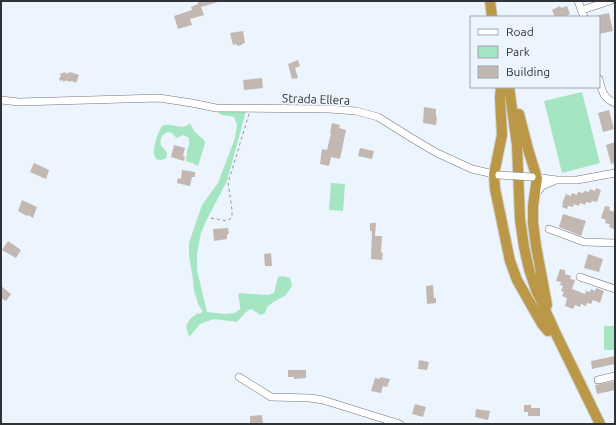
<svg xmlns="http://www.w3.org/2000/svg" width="616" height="425" viewBox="0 0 616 425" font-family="Ubuntu,sans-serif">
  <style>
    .green { fill: #a5e5c1 }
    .building { fill: #c3b8b1 }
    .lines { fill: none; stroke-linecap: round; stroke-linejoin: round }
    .minor-casing { stroke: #70767f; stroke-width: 8 }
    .highway-casing { stroke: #d1d2d3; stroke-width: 12 }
    .path { stroke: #90959c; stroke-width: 1; stroke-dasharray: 3 3; stroke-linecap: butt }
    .minor { stroke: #fff; stroke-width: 7 }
    .highway { stroke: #bb9848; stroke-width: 10 }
    .minor-bridge-casing { stroke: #70767f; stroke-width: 8; stroke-linecap: butt }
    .minor-bridge { stroke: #fff; stroke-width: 7 }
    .labels { text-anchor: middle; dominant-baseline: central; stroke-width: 3.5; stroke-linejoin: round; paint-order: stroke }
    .street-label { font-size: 12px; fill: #2f3236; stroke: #ecf4fe }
  </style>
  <rect width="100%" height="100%" fill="#ecf4fe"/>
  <path class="green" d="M582,92L600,163L562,173L544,101Z
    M215,111H246L227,181L207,219L201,233L197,254V270L207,312L224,314L235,313L240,309C241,303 237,297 239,293L267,295L274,293L278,277L282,276L290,278L292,286L286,295L272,303L267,307L265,313L261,315C257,314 254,309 250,309L245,313L237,322L214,319L200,324L189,337L186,326L190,319L198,313L200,314L203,311L199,306L194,291L193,279L189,256V243L202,205L218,183L235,138L237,125L234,117L222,115Z
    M190,123L194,131L204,140L205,143L198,166L192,163L186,161L187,151L189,145V138L183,135L177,138C174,136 172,132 169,132C163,132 159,140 161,145C162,148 166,150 167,153V156L165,159C145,165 157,134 162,126C171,121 182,132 190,123Z
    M331,183L345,184L343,211L329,210Z
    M604,326H615V350H604Z"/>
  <path class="building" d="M204,1H218V2L201,7L204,15L190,19L192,25L178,29L174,16L192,10L191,7L198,4V2Z
    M560,6L561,8L567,6L570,14L566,16V17H555L552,10Z
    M609,13L613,31L599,34V15Z
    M243,31L245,43L242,44V45L237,46V44L233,45L230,33Z
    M298,60L300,66L295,68L298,78L292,79L288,64Z
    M65,72L66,74L70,72L79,75L76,83L72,81L68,82L67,80L63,82V80L60,81L59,78L61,77L60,74Z
    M262,78L263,88L244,90L243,80Z
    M424,107L436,109V117H437L436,125L423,123Z
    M609,110L614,129L603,132L598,113Z
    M332,123L340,125L339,128L346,130L340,159L331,157L329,166L320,164L322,149L327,150L331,133H330Z
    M615,142V163L611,164L606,145Z
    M174,145L185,148L183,156L185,157L184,161L171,157Z
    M360,148L374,151L372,159L358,156Z
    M34,163L49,170L46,179L30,172Z
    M182,170L195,172V177H192L190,186L177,183L178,178L181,179Z
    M596,188L601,190L597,202L592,201L591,203L586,202L585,205L580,203L579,206L574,204L573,207L568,206L567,209L562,207L563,204H562L566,194L571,196L572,193L577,195L578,192L583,193L584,191L589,192L590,189L595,191Z
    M22,200L37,207L33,218L28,215L27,216L18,211Z
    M605,206L610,207L609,210L615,212V230L609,227L610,224L605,223L606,220L601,218Z
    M563,214L586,221L581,236L559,227Z
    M370,223H376L375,236H382L381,252L383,253L382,260L371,259L372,231H370Z
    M228,228L229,234H227V239L214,241L213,229Z
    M8,241L21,250L16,258L2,250Z
    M271,253L272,266H265L264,254Z
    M588,254L603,259L599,272L584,268Z
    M560,269L565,270V274L571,276L570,279L575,280L572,289L585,294L586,291L590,292L591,289L595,291L596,288L604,291L600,303L593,300L591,304L587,303L586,306L581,304L580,307L575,305L573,309L565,306L567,298L562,296L564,292L561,291L563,286L560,285L561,282L556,281Z
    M433,285L434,298H436V303L427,304L426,286Z
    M1,286L11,294L6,301L1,298Z
    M615,356V364L592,369L591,361Z
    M419,360L429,362L427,370L418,369Z
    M288,370H306V378L294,379V377H288Z
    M380,377L390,379L387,387L383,386L381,393L371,391L375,378L380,379Z
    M615,381V390L597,394L595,385Z
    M415,404L426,407L423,417L412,414Z
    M524,405H531V408H540V416H528V412H524Z
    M476,409L490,411L488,420L475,417Z
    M262,415L263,424H250V416Z"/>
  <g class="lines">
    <defs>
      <path id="minor" d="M578,1L584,17
        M582,10L610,1
        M599,79C602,91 603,98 615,103
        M1,100L19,102L159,98L192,103L216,108L329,109L356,111L378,117L410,137L437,153L472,169L498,175
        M534,177L557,180H577L615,173
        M536,194L542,186L554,181
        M549,229L584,242L615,243
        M580,277L615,289
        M239,377L271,397L310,398L323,400L400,424
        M598,380L615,376"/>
      <path id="highway" d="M490,1L492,17
        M501,87L500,98L502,135L494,174L495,189L510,261L517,280L542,324L548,331
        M509,87L517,145L520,219L524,247L529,269L536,290L556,334L600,424
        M519,114L528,149L537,178L533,206V223L536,246L547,305"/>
    </defs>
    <use href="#minor" class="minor-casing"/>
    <use href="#highway" class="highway-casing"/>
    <path class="path" d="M211,218L227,221L230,219L232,216V210L228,183L249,114"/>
    <use href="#minor" class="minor"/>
    <use href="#highway" class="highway"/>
    <defs>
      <path id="minor-bridge" d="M499,175L532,177"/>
    </defs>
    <use href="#minor-bridge" class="minor-bridge-casing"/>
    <use href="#minor-bridge" class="minor-bridge"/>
  </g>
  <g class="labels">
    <g class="street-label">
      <text transform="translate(316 99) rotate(2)">Strada Ellera</text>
    </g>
  </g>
  <rect width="616" height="425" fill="none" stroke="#2f3236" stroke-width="4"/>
  <rect x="470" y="16" width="130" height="72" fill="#ecf4fe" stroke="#a0a6ae"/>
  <rect x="478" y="29" width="20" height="6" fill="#ffffff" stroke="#a0a6ae"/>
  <text x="506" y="36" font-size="12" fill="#2f3236">Road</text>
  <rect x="478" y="46" width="20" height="12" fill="#a5e5c1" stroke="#a0a6ae"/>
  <text x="506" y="56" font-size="12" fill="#2f3236">Park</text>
  <rect x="478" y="66" width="20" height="12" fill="#c3b8b1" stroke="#a0a6ae"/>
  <text x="506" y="76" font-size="12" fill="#2f3236">Building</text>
</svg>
